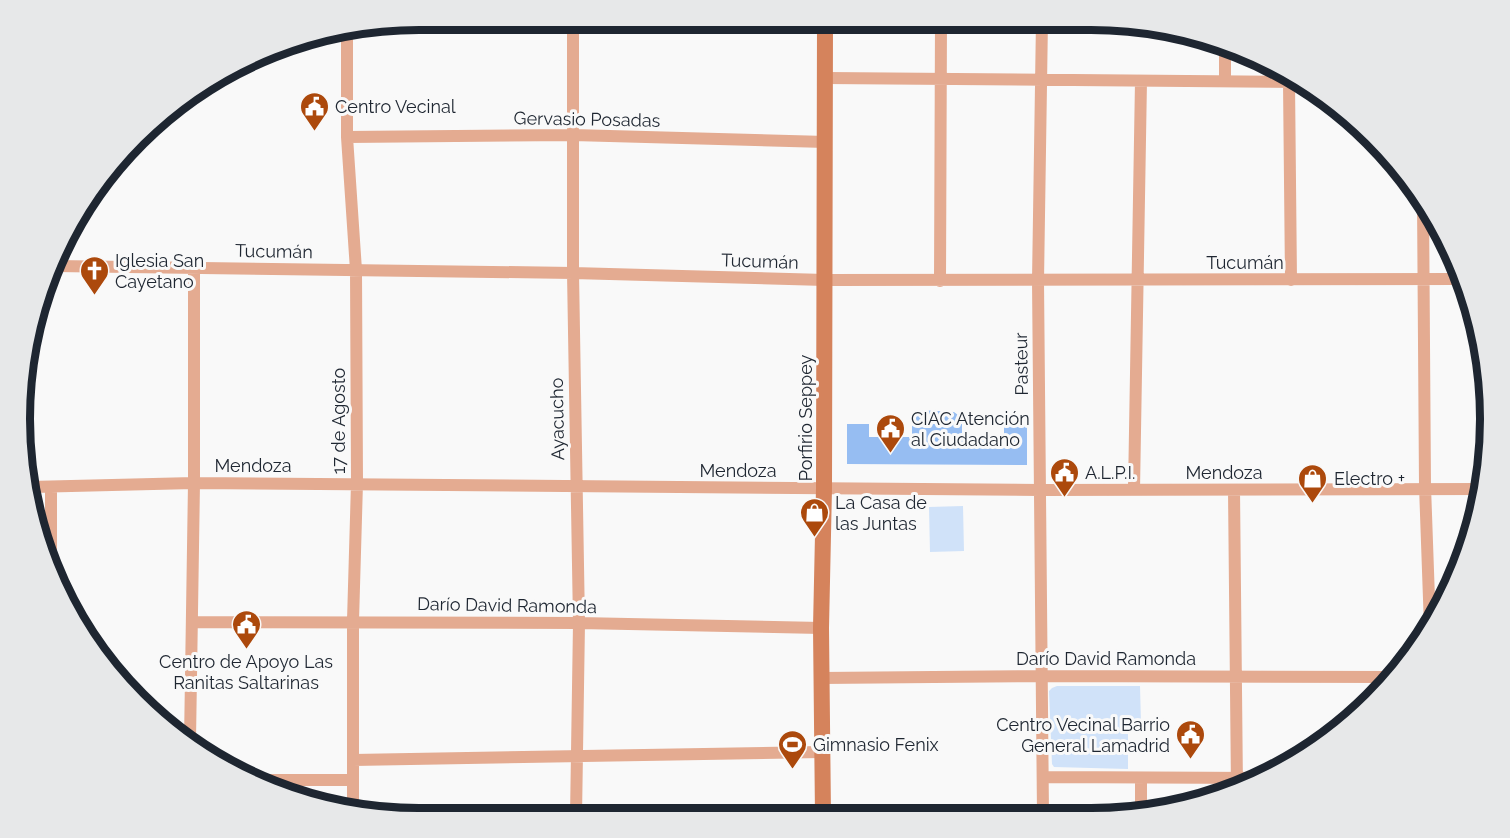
<svg xmlns="http://www.w3.org/2000/svg" width="1510" height="838" viewBox="0 0 1510 838" font-family="Raleway,sans-serif">
  <style>
    .green { fill: #d0e2f9 }
    .building { fill: #96bdf2 }
    .lines { fill: none; stroke-linecap: round; stroke-linejoin: round }
    .street { stroke: #e4ab91; stroke-width: 12 }
    .secondary { stroke: #d5835c; stroke-width: 16 }
    .labels { text-anchor: middle; dominant-baseline: central; stroke-width: 6; stroke-linejoin: round; paint-order: stroke }
    .poi-label { font-size: 18px; fill: #1e2631; stroke: #f9f9f9; text-anchor: start }
    .street-label { font-size: 18px; fill: #1e2631; stroke: #f9f9f9 }
    .rim { fill: none; stroke: #1e2631; stroke-width: 8 }
  </style>
  <rect width="100%" height="100%" fill="#f9f9f9"/>
  <path class="green" d="M963,506L964,551L930,552L929,507Z
    M1057,686H1140L1141,724H1128V769L1054,767L1052,764L1049,691L1052,688Z"/>
  <path class="building" d="M920,410L954,412L962,418V437L1004,438V425H1027V465L847,464V424H869V437H912V418Z"/>
  <g class="lines">
    <path class="street" d="M573,20V273L579,623L576,817
      M1042,20L1038,281L1043,815
      M347,31V137L356,270L357,483L353,621V811
      M826,78L1303,82
      M1225,81V46
      M1289,82L1291,280
      M347,137L573,135L826,142
      M1423,200L1425,486L1430,627
      M55,266L573,273L825,280L1463,279
      M940,281L941,20
      M30,487L194,483L1040,490L1483,489
      M51,487V574
      M1134,490L1141,81
      M1234,490L1237,789
      M192,622L579,623L821,628
      M821,678L1042,676L1392,677
      M190,741L194,483V267
      M353,760L821,752
      M1043,777L1259,778
      M257,780H353
      M1141,815V778"/>
    <path class="secondary" d="M823,816L821,628L824,488L825,20"/>
  </g>
  <defs>
    <symbol id="civic-pin" viewBox="-11 -11 22 30"><path d="M0 17L-7.5 6A9.5 9.5 0 1 1 7.5 6Z" fill="#ac490c" stroke="#f9f9f9"/><path d="M-.6-6.5H3V-4.5H.6V-3L4-1V1h2V6H-6V1h2V-1L-.6-3ZM-1.2 2.5V6h2.4V2.5Z" fill="#fff"/></symbol>
    <symbol id="church-pin" viewBox="-11 -11 22 30"><path d="M0 17L-7.5 6A9.5 9.5 0 1 1 7.5 6Z" fill="#ac490c" stroke="#f9f9f9"/><path d="M-1.2-6h2.4v3.5h3.3v2.4h-3.3V6h-2.4V-.1h-3.3v-2.4h3.3Z" fill="#fff"/></symbol>
    <symbol id="shop-pin" viewBox="-11 -11 22 30"><path d="M0 17L-7.5 6A9.5 9.5 0 1 1 7.5 6Z" fill="#ac490c" stroke="#f9f9f9"/><path d="M-5-2.5h2.3a2.7 3.5 0 0 1 5.4 0H5L5.5 6h-11ZM-1.5-2.5h3a1.5 2.3 0 0 0-3 0Z" fill="#fff"/></symbol>
    <symbol id="stadium-pin" viewBox="-11 -11 22 30"><path d="M0 17L-7.5 6A9.5 9.5 0 1 1 7.5 6Z" fill="#ac490c" stroke="#f9f9f9"/><path d="M0-5a6.5 5 0 1 0 0 10a6.5 5 0 1 0 0-10ZM-3.5-1.8h7v3.6h-7Z" fill="#fff"/></symbol>
  </defs>
  <g fill-rule="evenodd">
    <use href="#civic-pin" x="298" y="90" width="33" height="45"/>
    <use href="#church-pin" x="78" y="254" width="33" height="45"/>
    <use href="#civic-pin" x="874" y="412" width="33" height="45"/>
    <use href="#civic-pin" x="1048" y="456" width="33" height="45"/>
    <use href="#shop-pin" x="1296" y="462" width="33" height="45"/>
    <use href="#shop-pin" x="798" y="496" width="33" height="45"/>
    <use href="#civic-pin" x="230" y="608" width="33" height="45"/>
    <use href="#civic-pin" x="1174" y="718" width="33" height="45"/>
    <use href="#stadium-pin" x="776" y="728" width="33" height="45"/>
  </g>
  <g class="labels">
    <g class="poi-label">
      <text x="335" y="106">Centro Vecinal</text>
      <text x="115" y="260">Iglesia San<tspan x="115" dy="21">Cayetano</tspan></text>
      <text x="911" y="418">CIAC Atención<tspan x="911" dy="21">al Ciudadano</tspan></text>
      <text x="1085" y="472">A.L.P.I.</text>
      <text x="1334" y="478">Electro +</text>
      <text x="835" y="502">La Casa de<tspan x="835" dy="21">las Juntas</tspan></text>
      <text x="246" y="661" text-anchor="middle">Centro de Apoyo Las<tspan x="246" dy="21">Ranitas Saltarinas</tspan></text>
      <text x="1170" y="724" text-anchor="end">Centro Vecinal Barrio<tspan x="1170" dy="21">General Lamadrid</tspan></text>
      <text x="813" y="744">Gimnasio Fenix</text>
    </g>
    <g class="street-label">
      <text transform="translate(587 119) rotate(1)">Gervasio Posadas</text>
      <text transform="translate(274 251) rotate(1)">Tucumán</text>
      <text transform="translate(760 261) rotate(2)">Tucumán</text>
      <text x="1245" y="262">Tucumán</text>
      <text transform="translate(1021 364) rotate(-91)">Pasteur</text>
      <text transform="translate(805 418) rotate(-90)">Porfirio Seppey</text>
      <text transform="translate(557 419) rotate(-91)">Ayacucho</text>
      <text transform="translate(338 421) rotate(-90)">17 de Agosto</text>
      <text x="253" y="465">Mendoza</text>
      <text x="738" y="470">Mendoza</text>
      <text x="1224" y="472">Mendoza</text>
      <text transform="translate(507 605) rotate(1)">Darío David Ramonda</text>
      <text x="1106" y="658">Darío David Ramonda</text>
    </g>
  </g>
  <path d="M0 0H1510V838H0ZM419 30H1091A389 389 0 0 1 1480 419V419A389 389 0 0 1 1091 808H419A389 389 0 0 1 30 419V419A389 389 0 0 1 419 30Z" fill="#e7e8e9" fill-rule="evenodd"/>
  <path class="rim" d="M419 30H1091A389 389 0 0 1 1480 419V419A389 389 0 0 1 1091 808H419A389 389 0 0 1 30 419V419A389 389 0 0 1 419 30Z"/>
</svg>
